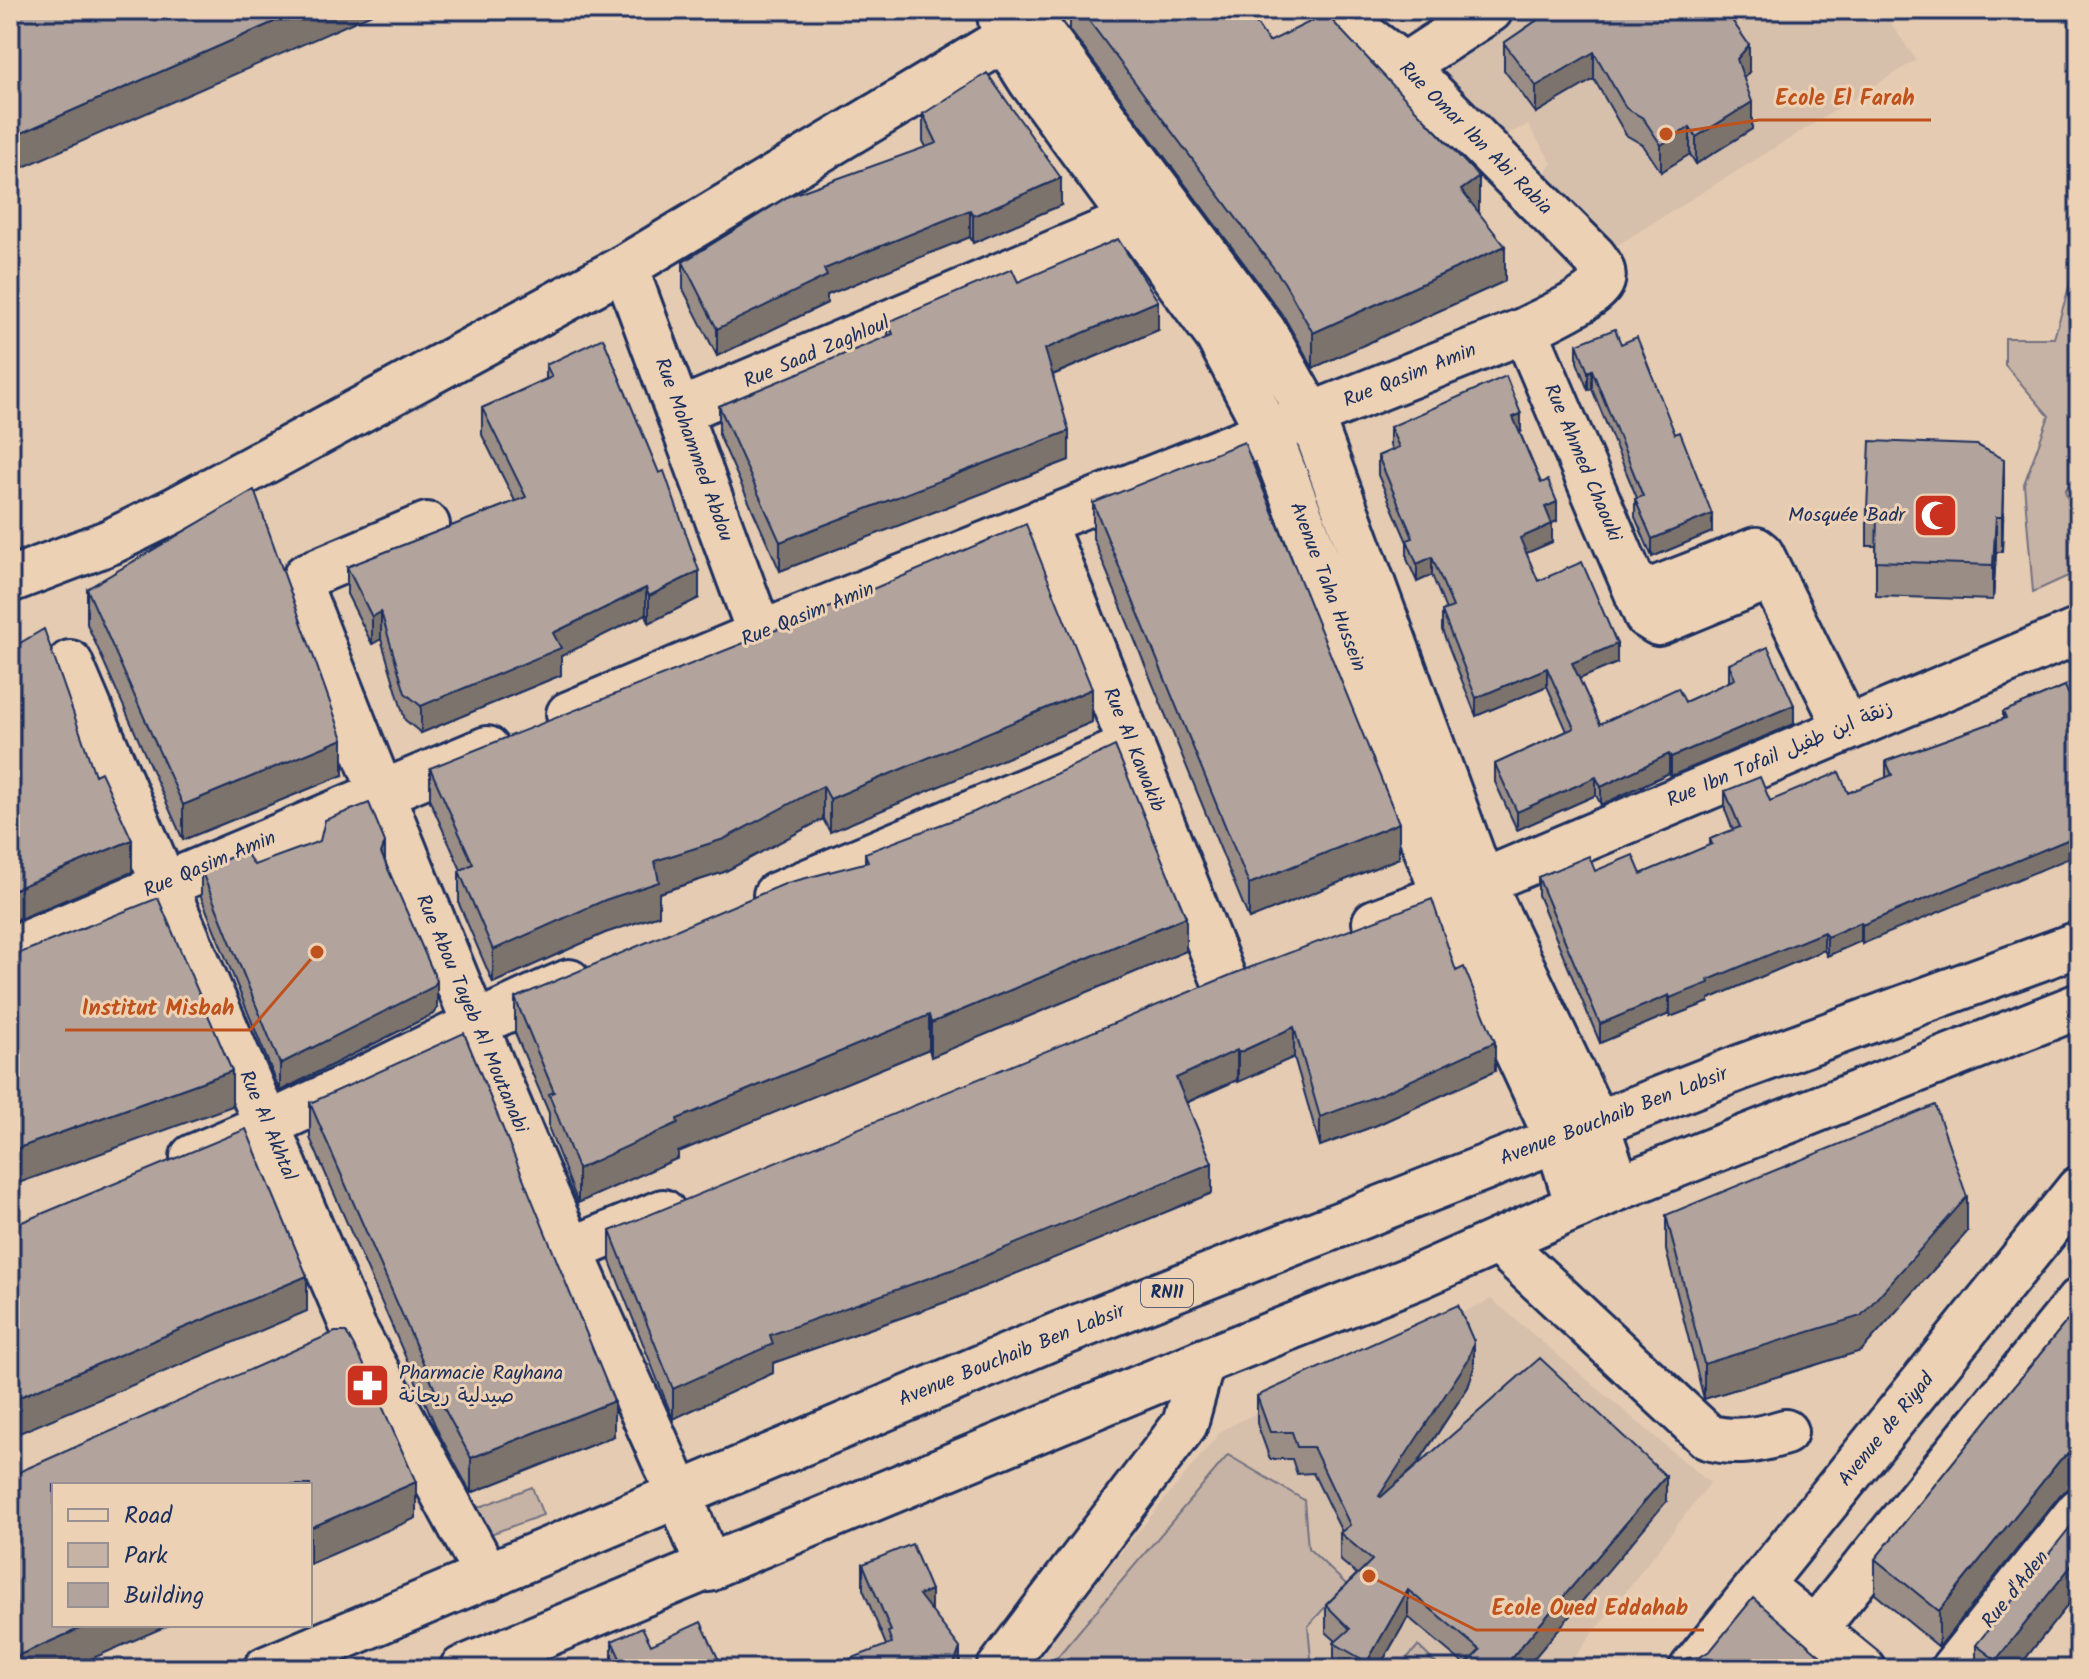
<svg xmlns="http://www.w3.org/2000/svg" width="2089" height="1679" viewBox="0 0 2089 1679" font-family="Kalam,'Playpen Sans Arabic',sans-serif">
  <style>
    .built { fill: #d6bfab }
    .green { fill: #c7b3a5; stroke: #717182; stroke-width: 2 }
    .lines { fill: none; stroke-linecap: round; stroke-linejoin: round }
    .minor-casing { stroke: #1b2f5e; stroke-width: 50 }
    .major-casing { stroke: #1b2f5e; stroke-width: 50 }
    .minor { stroke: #edd1b4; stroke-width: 44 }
    .major { stroke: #edd1b4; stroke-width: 44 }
    .wall { fill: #998d86; stroke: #1b2f5e; stroke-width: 2 }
    .shaded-wall { fill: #7d736d; stroke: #1b2f5e; stroke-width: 2 }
    .building { fill: #b2a49c; stroke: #1b2f5e; stroke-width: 2 }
    .labels { text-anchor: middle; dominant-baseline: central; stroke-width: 6; stroke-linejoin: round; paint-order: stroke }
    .shield { fill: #edd1b4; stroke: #5a6078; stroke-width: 2 }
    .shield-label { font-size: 18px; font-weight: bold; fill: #1b2f5e }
    .street-label { font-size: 20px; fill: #1b2f5e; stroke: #edd1b4 }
    .poi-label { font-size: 20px; fill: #1b2f5e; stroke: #edd1b4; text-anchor: end }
    .leader { fill: none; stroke: #bf511c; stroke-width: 3 }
    .callout-dot { fill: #bf511c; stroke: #edd1b4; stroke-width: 3 }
    .callout-label { font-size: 22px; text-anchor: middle; font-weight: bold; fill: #bf511c; stroke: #edd1b4; stroke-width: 6; stroke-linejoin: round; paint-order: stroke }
  </style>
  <rect width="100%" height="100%" fill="#e5cbb1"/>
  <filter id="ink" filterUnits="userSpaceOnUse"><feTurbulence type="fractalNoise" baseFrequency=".0125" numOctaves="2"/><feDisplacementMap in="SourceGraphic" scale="16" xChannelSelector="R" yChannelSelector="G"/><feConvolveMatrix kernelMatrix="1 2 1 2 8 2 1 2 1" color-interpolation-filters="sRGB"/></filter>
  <g filter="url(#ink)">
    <path class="built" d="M1510,10H1882L1916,60L1606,252L1536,184L1552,163L1528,125L1485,143L1420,66Z
      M1491,1299L1710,1483L1565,1669H1025L1222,1430Z"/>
    <path class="green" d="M2079,253V470L2065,491L2079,528V571L2033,592L2024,484L2049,416L2005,365V338H2054Z
      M1228,1455L1304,1500L1308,1548L1346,1584L1308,1626L1312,1669H1047Z
      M532,1487L543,1515L466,1543L456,1516Z
      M1418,1646L1442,1669H1397Z"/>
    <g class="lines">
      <defs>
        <path id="minor" d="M999,10L1005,40L1031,81L1218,336L1268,431L1444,895L1557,1138L1578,1206
          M1015,10L1033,22L1264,332L1311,416L1482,882L1596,1123L1618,1188
          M1404,66L1490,10
          M625,267L760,634
          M1525,330L1647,616L1658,623L1772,576
          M680,411L1132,220
          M1042,521L1224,980
          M427,525L306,576L301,586L304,597C389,815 476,1032 569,1247C615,1355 667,1459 709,1569
          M10,580L110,542L173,511L625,267L1030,24
          M1638,596L1756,550L1761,554L1846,727
          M70,663L353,1327L488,1577
          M569,714L760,634L1525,330C1542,321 1597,297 1602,281C1605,271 1599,264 1594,257L1404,66L1330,10
          M776,895L1132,746
          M1375,922L1482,882L2079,631
          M10,950L487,749
          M193,1157C321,1105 441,1036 569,982
          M1499,1242L1708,1437C1734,1445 1760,1440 1785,1432
          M570,1250L663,1212
          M1760,1585L1863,1669
          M1815,1629L2079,1301
          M999,1669L1185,1424L1202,1362
          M1692,1669L2079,1189
          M1953,1669L2079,1511"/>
        <path id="major" d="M266,1669L1058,1335L1739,1068L2079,944
          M462,1669L1202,1362L1424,1274L1618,1188L2079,1006"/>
      </defs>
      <use href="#minor" class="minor-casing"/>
      <use href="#major" class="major-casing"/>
      <use href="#minor" class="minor"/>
      <use href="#major" class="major"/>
    </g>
    <path class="wall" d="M1070,10H1081L1269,42L1479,212L1505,281L1313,368L1284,317L1070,30Z
      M1552,10L1749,72L1743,78L1752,129L1696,164L1690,154L1661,172L1643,145L1626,135L1594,79L1536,113L1504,70V43Z
      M923,114L1061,205L973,243L970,237L827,295V303L717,356L683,289V262L926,147L923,141Z
      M1018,282L1158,330L1053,375L1069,460L780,571L719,435V406L888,337V322Z
      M1577,344L1712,532L1652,557L1635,517V499L1637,498L1592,389L1588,390L1577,362Z
      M546,365L699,598L649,623L646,614L561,656V675L421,733L405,720L381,639L372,644L347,594V567L515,501L482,435V408L546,379Z
      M1390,427L1521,432L1520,433L1557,521L1552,523V542L1526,553L1538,581L1617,663L1579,679L1600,724L1685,702L1729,682V664L1794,724L1671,776L1669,773L1601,805L1596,795L1517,830L1495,782V764L1567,731L1547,686L1476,716L1442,630V611L1446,610L1432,575L1417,582L1407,559V542L1378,475V456L1392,450L1390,445Z
      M2004,494L2002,552H1996L1993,600L1876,596V546H1867V510Z
      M1093,503L1399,858L1249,919L1093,538Z
      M87,589L343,775L183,840L87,624Z
      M2065,686L1862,944L1861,941L1827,956L1824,950L1709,999V1002L1670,1017L1669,1014L1600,1043L1538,895V877L1595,871L1641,874L1710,845V839L1733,830L1725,810V791L1770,801L1848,793L1886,778V761L2003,719V712Z
      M1092,722L830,832L823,819L724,872L659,893V915L605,933L493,983L459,904V871L461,870L430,801V768Z
      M865,853L1186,951L931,1057L929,1049L678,1152V1158L578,1203L549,1129V1113L515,1033V998L865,863Z
      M385,861L437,1008L433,1014L280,1091L201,897V870L254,865Z
      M1456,971L1495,1071L1377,1125L1320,1146L1294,1057L1238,1082L1237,1080L1186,1103L1212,1193L954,1299L773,1363V1373L673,1419L610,1261V1231Z
      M310,1103L614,1436L471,1493L439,1434L310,1138Z
      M1666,1215L1967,1232L1861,1351L1704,1399L1666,1250Z
      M2079,1306V1487L2069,1488L2060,1495L1939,1647L1875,1594V1559Z
      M1474,1369L1468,1387L1415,1468L1666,1502L1465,1665L1408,1617L1378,1669H1334V1643L1336,1641L1326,1632V1605L1357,1574L1340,1560V1533L1342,1532L1313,1473L1297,1474L1292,1459H1270L1257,1423V1396Z
      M863,1564L931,1611L960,1669L886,1645L863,1589Z
      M2079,1591L2017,1669H1976V1645Z
      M612,1641L651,1645L723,1669H613L612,1666Z"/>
    <path class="shaded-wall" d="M301,10H381L10,173V138Z
      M1749,45V72L1737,86V59Z
      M1594,52V79L1536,113V86Z
      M1752,102V129L1696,164V137Z
      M1690,127V154L1661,172V145Z
      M1479,177V212L1461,225V190Z
      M1061,178V205L973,243V216Z
      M970,210V237L827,295V303L717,356V329L824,269Z
      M1505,246V281L1313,368V333Z
      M1158,301V330L1045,378V349Z
      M1592,370V389L1588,390V372Z
      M1521,414V432L1513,436V417Z
      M1069,431V460L780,571V542Z
      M2004,459V494L2002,552V517Z
      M1557,502V521L1545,526V507Z
      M1712,514V532L1652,557V539Z
      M1996,517V552L1993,600V565Z
      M1552,524V542L1520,556V538Z
      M1432,557V575L1417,582V564Z
      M699,571V598L649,623V596Z
      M646,588V614L561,656V675L421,733V706L553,633Z
      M381,612V639L372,644V617Z
      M1617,644V663L1572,682V663Z
      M1547,668V686L1476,716V698Z
      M1092,689V722L830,832V799Z
      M1794,705V724L1671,776V757Z
      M343,739V775L183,840V805Z
      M1669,754V773L1601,805V787Z
      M1596,777V795L1517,830V812Z
      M823,786V819L724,872L659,893V915L605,933L493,983V950L655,861Z
      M1399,823V858L1249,919V884Z
      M2079,835V854L1862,944V925Z
      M132,840V872L10,923V891Z
      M385,842V869L381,853Z
      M1186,917V951L931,1057V1023Z
      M1861,922V941L1827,956V937Z
      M1824,932V950L1709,999V1002L1670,1017V998L1708,980Z
      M437,981V1008L433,1014L280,1091V1064Z
      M1669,995V1014L1600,1043V1024Z
      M929,1015V1049L678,1152V1158L578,1203V1169L677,1119Z
      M1294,1027V1057L1238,1082V1053Z
      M1495,1042V1071L1377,1125L1320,1146V1117Z
      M1237,1050V1080L1176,1107V1078Z
      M232,1071V1106L10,1186V1151Z
      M1212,1163V1193L954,1299L773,1363V1373L673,1419V1389L770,1335Z
      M1967,1197V1232L1861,1351L1704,1399V1364Z
      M307,1276V1311L10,1437V1401Z
      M1474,1342V1369L1468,1387L1379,1522V1496Z
      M614,1401V1436L471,1493V1458Z
      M2069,1453V1488L2060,1495L1939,1647V1611L2060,1460Z
      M1666,1476V1502L1525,1669H1502Z
      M416,1482V1518L310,1564V1528Z
      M2079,1556V1591L2017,1669H1996V1660Z
      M931,1590V1616L919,1595Z
      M1408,1590V1617L1378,1669H1367V1662Z
      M88,1625H169L68,1669H10V1659Z
      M960,1648V1669H952Z"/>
    <path class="building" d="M10,10H301L10,138Z
      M1081,10H1247L1269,42L1326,14L1479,177L1461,190L1505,246L1313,333L1284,282Z
      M1552,10H1725L1749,45L1737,59L1752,102L1696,137L1690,127L1661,145L1643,118L1626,108L1594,52L1536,86L1504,43Z
      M987,73L1061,178L973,216L970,210L824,269L827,276L717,329L683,262L789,196L937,143L923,114Z
      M1118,239L1158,301L1045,349L1069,431L780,542L719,406L893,334L888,322L1012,269L1018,282Z
      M1615,329L1621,344L1637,337L1675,434L1680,432L1712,514L1652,539L1635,499L1643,496L1592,370L1588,372L1577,344Z
      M603,338L659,473L664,471L699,571L649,596L646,588L553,633L561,648L421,706L405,693L381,612L372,617L347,567L526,497L482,408L552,377L546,365Z
      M1506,376L1521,414L1513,417L1541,483L1548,480L1557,502L1545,507L1552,524L1520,538L1538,581L1582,562L1617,644L1572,663L1600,724L1678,688L1685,702L1735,679L1729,664L1768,647L1794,705L1671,757L1669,754L1601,787L1596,777L1517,812L1495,764L1574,728L1547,668L1476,698L1442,611L1453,607L1432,557L1417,564L1407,540L1413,538L1378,456L1399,447L1390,427Z
      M1870,441L1977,445L2004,459L2002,517H1996L1993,565L1876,561L1877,511L1867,510Z
      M1244,442L1399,823L1249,884L1093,503Z
      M254,490L343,739L183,805L87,589Z
      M1026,524L1092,689L830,799L823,786L724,839L655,861L659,882L605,900L493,950L459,871L473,864L430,768L769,633Z
      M44,629L95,775L101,772L132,840L10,891V649Z
      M2065,686L2079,718V835L1862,925L1861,922L1827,937L1824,932L1708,980L1709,983L1670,998L1669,995L1600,1024L1538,877L1589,856L1595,871L1633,855L1641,874L1712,844L1710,839L1740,827L1725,791L1760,777L1770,801L1839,772L1848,793L1892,775L1886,761L2006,718L2003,712Z
      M1115,746L1186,917L931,1023L929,1015L677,1119L678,1123L578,1169L549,1094L554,1092L515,998L787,883L868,862L865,853L974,812Z
      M369,803L385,842L381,853L437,981L433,987L280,1064L201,870L245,851L254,865L320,841L325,820Z
      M158,898L232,1071L10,1151V957Z
      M1432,899L1456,971L1464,967L1495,1042L1377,1096L1320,1117L1294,1027L1238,1053L1237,1050L1176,1078L1212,1163L954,1269L770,1335L773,1344L673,1389L610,1231L1233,974Z
      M464,1033L614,1401L471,1458L439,1399L310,1103Z
      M1935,1105L1967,1197L1861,1316L1704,1364L1666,1215Z
      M246,1129L307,1276L10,1401V1227Z
      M1458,1305L1474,1342L1468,1360L1379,1496L1381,1497L1540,1358L1666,1476L1502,1669H1461L1480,1650L1408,1590L1367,1662L1334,1643L1350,1629L1326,1605L1372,1560L1340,1533L1350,1525L1313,1447H1297L1292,1432H1270L1257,1396Z
      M2079,1306V1452L2069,1453L2060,1460L1939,1611L1875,1559Z
      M335,1332H346L362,1361L416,1482L310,1528V1485H54V1625H88L10,1659V1476Z
      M2079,1516V1556L1996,1660L1976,1645Z
      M912,1544L931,1590L919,1595L960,1648L952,1669H824L892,1643L888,1632L891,1631L863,1564Z
      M1753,1598L1836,1669H1677L1687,1658L1700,1657L1711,1650Z
      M701,1622L723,1669H625L612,1641L642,1627L651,1645Z"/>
  </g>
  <defs>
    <symbol id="mosque-square" viewBox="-11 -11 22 22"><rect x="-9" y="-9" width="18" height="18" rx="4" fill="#c8321e" stroke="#edd1b4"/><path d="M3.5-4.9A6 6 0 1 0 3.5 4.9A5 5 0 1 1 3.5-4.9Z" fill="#fff"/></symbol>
    <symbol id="pharmacy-square" viewBox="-11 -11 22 22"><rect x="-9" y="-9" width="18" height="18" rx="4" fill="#c8321e" stroke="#edd1b4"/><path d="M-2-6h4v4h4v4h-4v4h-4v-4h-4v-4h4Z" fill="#fff"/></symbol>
  </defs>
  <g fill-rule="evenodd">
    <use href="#mosque-square" x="1910" y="490" width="51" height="51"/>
    <use href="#pharmacy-square" x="342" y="1360" width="51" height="51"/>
  </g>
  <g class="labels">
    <rect class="shield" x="1141" y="1279" width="52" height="28" rx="6"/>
    <g class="shield-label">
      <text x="1167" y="1293">RN11</text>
    </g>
    <g class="street-label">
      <text transform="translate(1475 139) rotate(45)">Rue Omar Ibn Abi Rabia</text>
      <text transform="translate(817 353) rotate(-23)">Rue Saad Zaghloul</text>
      <text transform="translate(1410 376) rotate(-22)">Rue Qasim Amin</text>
      <text transform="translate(693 450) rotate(70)">Rue Mohammed Abdou</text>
      <text transform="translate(1582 463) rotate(67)">Rue Ahmed Chaouki</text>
      <text transform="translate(1327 587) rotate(69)">Avenue Taha Hussein</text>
      <text transform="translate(808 615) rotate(-22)">Rue Qasim Amin</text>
      <text transform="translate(1133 750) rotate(68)">Rue Al Kawakib</text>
      <text transform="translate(1780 755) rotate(-23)">Rue Ibn Tofail زنقة ابن طفيل</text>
      <text transform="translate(210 865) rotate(-23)">Rue Qasim Amin</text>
      <text transform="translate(471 1014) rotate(67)">Rue Abou Tayeb Al Moutanabi</text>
      <text transform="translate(1614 1117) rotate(-21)">Avenue Bouchaib Ben Labsir</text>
      <text transform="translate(267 1126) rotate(67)">Rue Al Akhtal</text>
      <text transform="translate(1012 1356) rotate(-22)">Avenue Bouchaib Ben Labsir</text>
      <text transform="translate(1887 1430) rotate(-51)">Avenue de Riyad</text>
      <text transform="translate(2016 1590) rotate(-51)">Rue d'Aden</text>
    </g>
    <g class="poi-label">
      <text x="1905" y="516">Mosquée Badr</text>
      <text x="399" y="1374" text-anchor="start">Pharmacie Rayhana<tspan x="399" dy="23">صيدلية ريحانة</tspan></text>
    </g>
  </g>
  <path class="leader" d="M1666 134L1759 120H1931M317 952L250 1030H65M1369 1576L1476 1630H1704"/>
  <g class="callout-dot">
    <circle cx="1666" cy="134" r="8"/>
    <circle cx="317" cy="952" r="8"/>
    <circle cx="1369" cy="1576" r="8"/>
  </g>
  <g class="callout-label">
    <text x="1845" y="105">Ecole El Farah</text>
    <text x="158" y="1015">Institut Misbah</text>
    <text x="1590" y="1615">Ecole Oued Eddahab</text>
  </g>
  <rect width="2089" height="1679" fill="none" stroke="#edd1b4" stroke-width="40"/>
  <rect x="20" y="20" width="2049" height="1639" fill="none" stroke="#1b2f5e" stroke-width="3" filter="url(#ink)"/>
  <rect x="52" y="1483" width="260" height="144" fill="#edd1b4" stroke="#999092" stroke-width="2"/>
  <rect x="68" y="1509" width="40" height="12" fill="#edd1b4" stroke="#999092" stroke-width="2"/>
  <text x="124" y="1523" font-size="24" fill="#1b2f5e">Road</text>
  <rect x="68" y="1543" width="40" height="24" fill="#c7b3a5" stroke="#999092" stroke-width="2"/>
  <text x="124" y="1563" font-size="24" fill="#1b2f5e">Park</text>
  <rect x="68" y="1583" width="40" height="24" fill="#b2a49c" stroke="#999092" stroke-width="2"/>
  <text x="124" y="1603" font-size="24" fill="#1b2f5e">Building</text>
</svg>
